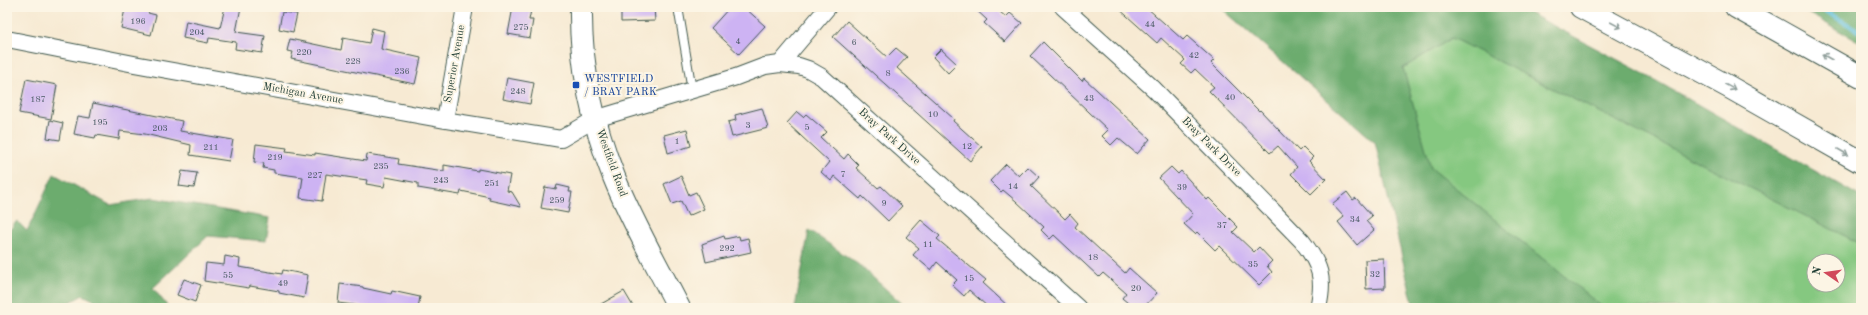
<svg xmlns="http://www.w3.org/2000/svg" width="1868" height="315" viewBox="0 0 1868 315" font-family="'Old Standard TT',serif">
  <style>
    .green { fill: #85c880; stroke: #52825a; fill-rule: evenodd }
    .forest { fill: #6cac6e; stroke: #467451 }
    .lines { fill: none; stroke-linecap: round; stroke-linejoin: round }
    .stream { stroke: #5fc0dd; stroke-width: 4.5 }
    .building { fill: #cdb3f3 }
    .lane-casing { stroke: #3f574c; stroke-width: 10 }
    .street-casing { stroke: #3f574c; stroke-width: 18 }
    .secondary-casing { stroke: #3f574c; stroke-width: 24 }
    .highway-casing { stroke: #3f574c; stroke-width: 24 }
    .lane { stroke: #fff; stroke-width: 8 }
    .street { stroke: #fff; stroke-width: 16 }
    .secondary { stroke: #fff; stroke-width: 22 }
    .highway { stroke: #fff; stroke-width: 22 }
    .oneway { stroke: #8f9e9a }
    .transit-dot { fill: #1a4fb4; stroke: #fcf5e5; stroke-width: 1.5 }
    .labels { text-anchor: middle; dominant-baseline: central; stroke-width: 4; stroke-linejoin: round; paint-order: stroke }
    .number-label { font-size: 9px; fill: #4a5a64 }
    .street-label { font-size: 11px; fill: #1f3d34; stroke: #fcf5e5 }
    .transit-label { font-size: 11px; fill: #164399; stroke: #fcf5e5; text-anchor: start }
  </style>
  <rect width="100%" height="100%" fill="#fcf5e5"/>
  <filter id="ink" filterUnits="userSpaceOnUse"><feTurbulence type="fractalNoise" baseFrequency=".025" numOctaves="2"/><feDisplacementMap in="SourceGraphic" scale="8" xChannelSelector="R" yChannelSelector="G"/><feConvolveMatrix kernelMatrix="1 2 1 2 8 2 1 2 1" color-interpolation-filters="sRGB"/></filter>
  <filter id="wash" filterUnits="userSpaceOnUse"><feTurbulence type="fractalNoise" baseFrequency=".012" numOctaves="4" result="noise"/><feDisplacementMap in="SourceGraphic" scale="16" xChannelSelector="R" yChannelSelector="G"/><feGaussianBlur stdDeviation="0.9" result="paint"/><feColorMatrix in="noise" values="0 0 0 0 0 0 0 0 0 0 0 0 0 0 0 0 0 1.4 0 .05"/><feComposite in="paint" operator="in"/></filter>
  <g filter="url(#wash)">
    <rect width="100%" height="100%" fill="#f7ead3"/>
    <path class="green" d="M1452,38L1861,244V308H1607L1601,306L1431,168L1403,68ZM1814,261H1838V285H1814Z"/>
    <path class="forest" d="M1220,7H1518L1637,70L1861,197V244L1452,38L1403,68L1431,168L1601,306L1607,308H1414L1375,142Z
      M1797,7H1861V43Z
      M54,174L110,205L153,198L270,218L266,241L208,236L153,288L169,308H110L83,295L60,308H7V233L17,221L27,231Z
      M809,230L859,265L907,308H795Z"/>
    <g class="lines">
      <path class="stream" d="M1818,7L1861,32"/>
    </g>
    <g id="blocks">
      <path class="building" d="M130,7L149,10L148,13L156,15L151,35L121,28L125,9L129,10Z
        M225,7H241L236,32L265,36L262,53L235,49L236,42L209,38L208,43L183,38L186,21L220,28Z
        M513,7L531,10L529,20H533L530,38L508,34Z
        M621,7H654L655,21L621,22Z
        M730,7H744L765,26L739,54L711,28Z
        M973,7H994L1006,17L1010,13L1022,23L1005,42L984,23L987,20Z
        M1117,7H1146L1183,40L1187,36L1214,60L1211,63L1259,111L1260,110L1299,151L1303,147L1313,157L1309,161L1326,179L1311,194L1291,174L1297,167L1278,146L1270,153L1209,91L1214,87L1195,69L1191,73L1181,64L1185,60L1161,38L1157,43Z
        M282,12L297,14L293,32L279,29Z
        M847,21L887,57L896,48L907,57L897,68L954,119L953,121L982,147L970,161L833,37Z
        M372,28L384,31L381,49L421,58L415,84L291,59L293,52L287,51L290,39L341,50L343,38L369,43Z
        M1043,42L1082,81L1084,78L1150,139L1137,154L1118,138L1111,145L1102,136L1108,130L1030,56Z
        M941,49L957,64L948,73L933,57Z
        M507,78L534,83L530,104L503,99Z
        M26,79L57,85L51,119L19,113Z
        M93,103L182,121L180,131L233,140L229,161L190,155L191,145L145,134L120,131L119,139L96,135L95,138L74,134L78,116L90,118Z
        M762,108L768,128L732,137L728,122L736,120L735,115Z
        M797,112L803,117L806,114L827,132L821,138L844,159L848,154L859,165L856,168L878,188L881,186L902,206L888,221L862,196L860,199L834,176L831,181L821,172L829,162L787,123Z
        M50,120L63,123L60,140L47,138Z
        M687,129L691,146L668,153L664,135Z
        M256,144L287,148L286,151L315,155V153L366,161L367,154L399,159L398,164L444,171V165L478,171V169L510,175L507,191L512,192L521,207L489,200L490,197L461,191L460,195L418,188V183L386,177L384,187L366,184L367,180L326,174L322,201L300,198L303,177L274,173V170L263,168L264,163L254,162Z
        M1006,164L1019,176L1028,167L1039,177L1031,186L1065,219L1070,214L1078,223L1075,227L1125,273L1129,268L1157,293L1143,308H1134L1122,298L1126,293L1103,273L1099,277L1054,235L1050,239L1041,230L1044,227L1016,201L1003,190L1001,192L990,181Z
        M1171,167L1178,174L1181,171L1207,200L1209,198L1238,227L1233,232L1254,252L1259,247L1272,261L1267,266L1272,272L1259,285L1219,246L1215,250L1197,232L1195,234L1184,224L1193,214L1159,178Z
        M182,171L197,173L194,188L179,186Z
        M681,176L689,195L696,192L704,209L688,216L681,201L672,204L664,184Z
        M557,185L570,188L569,192H572L568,213L541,208L545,187L556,189Z
        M1347,192L1353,200L1356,198L1372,216L1366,221L1374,230L1357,245L1338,222L1344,217L1332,204Z
        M921,220L940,236L937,239L986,280L983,283L1010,308H989L969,290L964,296L952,285L957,280L937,262L931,270L913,255L919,248L906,237Z
        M724,236L725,239L739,236L740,240L748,238L751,252L706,262L702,244Z
        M225,256L240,259L239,267L282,274L283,270L308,275L304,298L279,293V291L250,286L249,288L204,281L206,263L224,265Z
        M1384,259L1385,288L1366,289L1365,260Z
        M184,279L201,285L195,302L177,295Z
        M340,284L363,287V288L391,294L392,291L420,297L418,308H377L338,303Z
        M624,291L634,308H594Z"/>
    </g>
  </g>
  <g filter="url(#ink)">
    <use href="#blocks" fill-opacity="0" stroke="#3f574c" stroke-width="1"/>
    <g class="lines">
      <defs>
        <path id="lane" d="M678,7L692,90"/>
        <path id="street" d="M1063,7L1154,89L1302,241C1320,264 1325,278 1318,308
          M7,39L134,64L445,120L561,139L595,119L736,77L765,66L780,64L799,66L808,69L822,77L1078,308
          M780,64L828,7
          M445,120L465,7"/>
        <path id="secondary" d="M581,7C580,64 593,124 614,177C632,222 657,265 679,308"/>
        <path id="highway" d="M1581,7L1729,87L1861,162
          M1736,7L1861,77"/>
      </defs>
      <use href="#lane" class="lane-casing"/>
      <use href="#street" class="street-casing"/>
      <use href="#secondary" class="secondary-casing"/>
      <use href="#highway" class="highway-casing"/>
      <use href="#lane" class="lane"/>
      <use href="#street" class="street"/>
      <use href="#secondary" class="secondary"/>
      <use href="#highway" class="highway"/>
    </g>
    <defs><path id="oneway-shaft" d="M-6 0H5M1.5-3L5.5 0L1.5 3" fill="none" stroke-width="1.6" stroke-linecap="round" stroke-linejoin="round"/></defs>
    <g class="oneway">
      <use href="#oneway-shaft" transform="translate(1616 25) rotate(28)"/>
      <use href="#oneway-shaft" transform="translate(1827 57) rotate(-150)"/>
      <use href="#oneway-shaft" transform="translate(1730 87) rotate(29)"/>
      <use href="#oneway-shaft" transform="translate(1843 152) rotate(30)"/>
    </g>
  </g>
  <rect class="transit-dot" x="572" y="81" width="8" height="8" rx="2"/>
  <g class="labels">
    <g class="number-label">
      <text x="138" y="21">196</text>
      <text x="1150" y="24">44</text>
      <text x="521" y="27">275</text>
      <text x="197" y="32">204</text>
      <text x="738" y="41">4</text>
      <text x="854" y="42">6</text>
      <text x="304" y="52">220</text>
      <text x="1194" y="55">42</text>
      <text x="353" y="61">228</text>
      <text x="402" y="71">236</text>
      <text x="888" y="73">8</text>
      <text x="518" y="91">248</text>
      <text x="1230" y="97">40</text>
      <text x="1089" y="98">43</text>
      <text x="38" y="99">187</text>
      <text x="933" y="114">10</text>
      <text x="100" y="122">195</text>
      <text x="748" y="125">3</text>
      <text x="807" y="127">5</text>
      <text x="160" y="128">203</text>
      <text x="677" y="141">1</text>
      <text x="967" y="146">12</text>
      <text x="211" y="147">211</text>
      <text x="275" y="157">219</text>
      <text x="381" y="166">235</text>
      <text x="843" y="174">7</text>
      <text x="315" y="175">227</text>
      <text x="441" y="180">243</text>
      <text x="492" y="183">251</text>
      <text x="1013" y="186">14</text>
      <text x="1182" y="187">39</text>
      <text x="557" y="200">259</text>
      <text x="884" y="203">9</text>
      <text x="1355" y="219">34</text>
      <text x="1222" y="225">37</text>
      <text x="928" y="244">11</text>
      <text x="727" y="248">292</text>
      <text x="1093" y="257">18</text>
      <text x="1253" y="264">35</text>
      <text x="1375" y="274">32</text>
      <text x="228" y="275">55</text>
      <text x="969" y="278">15</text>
      <text x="283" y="283">49</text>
      <text x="1136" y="288">20</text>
    </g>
    <g class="street-label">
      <text transform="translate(455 64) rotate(-80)">Superior Avenue</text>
      <text transform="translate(303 94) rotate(10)">Michigan Avenue</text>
      <text transform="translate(889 137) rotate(42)">Bray Park Drive</text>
      <text transform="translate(1211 147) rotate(45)">Bray Park Drive</text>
      <text transform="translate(611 163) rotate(70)">Westfield Road</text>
    </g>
    <g class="transit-label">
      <text x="584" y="79">WESTFIELD<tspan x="584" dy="13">/ BRAY PARK</tspan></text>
    </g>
  </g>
  <rect width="1868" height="315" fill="none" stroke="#fcf5e5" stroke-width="24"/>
  <g transform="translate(1826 273) rotate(283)"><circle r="19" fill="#fcf5e5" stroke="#a4ab9e"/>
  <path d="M0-3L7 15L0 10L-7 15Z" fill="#d1495b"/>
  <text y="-6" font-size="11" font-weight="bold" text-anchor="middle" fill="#1f3d34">N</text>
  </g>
</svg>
